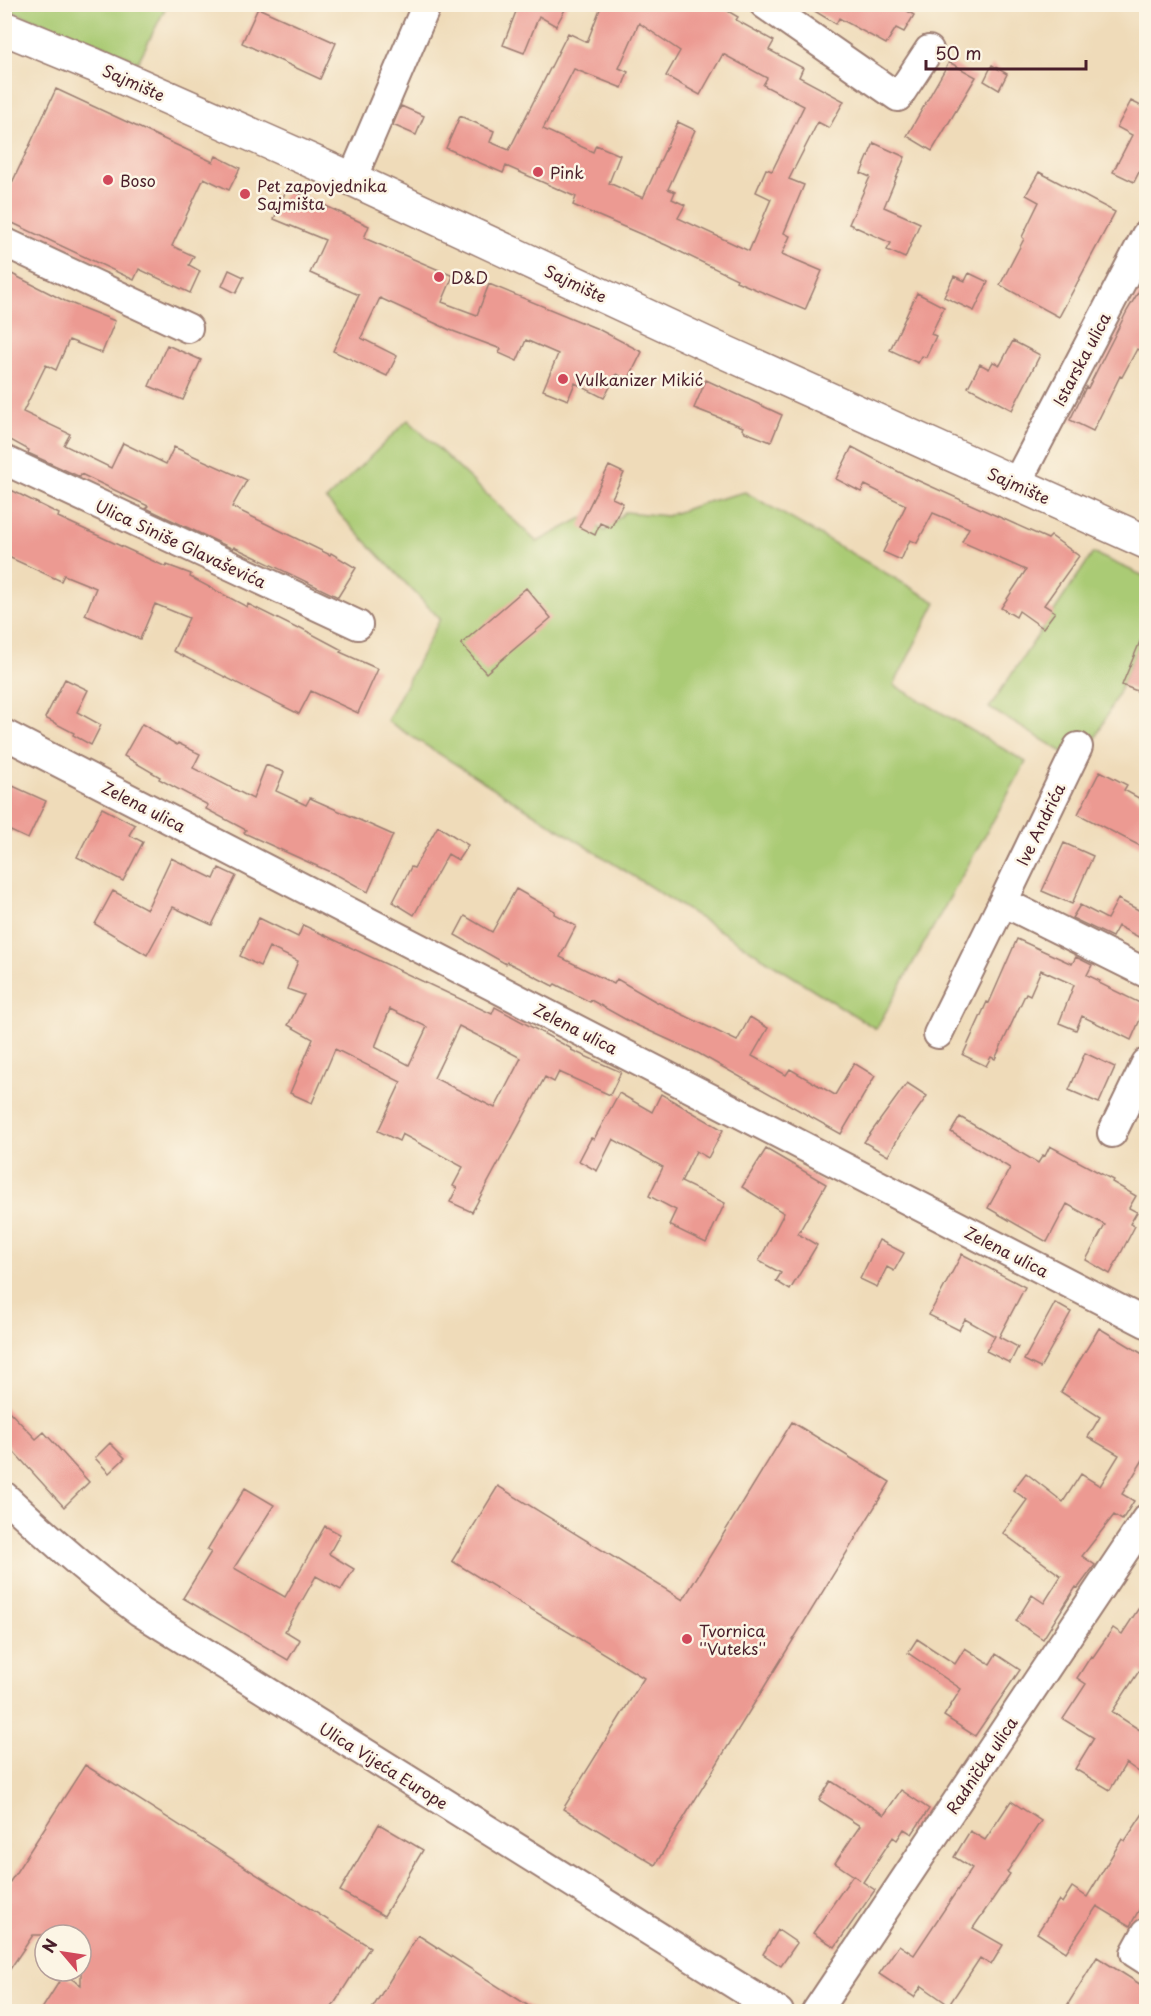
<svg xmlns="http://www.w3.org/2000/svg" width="1151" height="2016" viewBox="0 0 1151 2016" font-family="'Playpen Sans',sans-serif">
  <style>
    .park { fill: #aacb74; stroke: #7a7550; stroke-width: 1.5 }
    .building { fill: #ec9a92; fill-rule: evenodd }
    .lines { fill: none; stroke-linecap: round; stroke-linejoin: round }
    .minor-casing { stroke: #9c7d72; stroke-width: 32 }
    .major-casing { stroke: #9c7d72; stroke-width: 36 }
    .minor { stroke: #fff; stroke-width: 28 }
    .major { stroke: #fff; stroke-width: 33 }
    .poi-dot { fill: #d1495b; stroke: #fcf5e5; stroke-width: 2 }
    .labels { text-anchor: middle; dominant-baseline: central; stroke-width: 5; stroke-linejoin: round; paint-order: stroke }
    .street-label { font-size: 16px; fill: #4a1f2b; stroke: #fcf5e5 }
    .poi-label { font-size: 16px; fill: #4a1f2b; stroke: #fcf5e5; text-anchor: start }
  </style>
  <rect width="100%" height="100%" fill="#fcf5e5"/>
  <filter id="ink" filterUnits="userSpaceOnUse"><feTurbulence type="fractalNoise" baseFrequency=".0167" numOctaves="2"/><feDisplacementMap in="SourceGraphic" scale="12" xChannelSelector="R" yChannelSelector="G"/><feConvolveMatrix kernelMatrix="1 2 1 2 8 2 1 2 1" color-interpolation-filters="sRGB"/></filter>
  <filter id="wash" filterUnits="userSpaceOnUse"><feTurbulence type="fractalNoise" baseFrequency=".008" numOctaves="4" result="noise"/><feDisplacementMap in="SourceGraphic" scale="24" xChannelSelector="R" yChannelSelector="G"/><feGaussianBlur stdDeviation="1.35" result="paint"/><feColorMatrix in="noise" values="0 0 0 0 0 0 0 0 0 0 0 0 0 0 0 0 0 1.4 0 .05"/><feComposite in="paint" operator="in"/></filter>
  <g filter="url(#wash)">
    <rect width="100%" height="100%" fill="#efdbb9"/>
    <path class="park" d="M4,5L5,4L167,5L138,62L107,47L5,9Z
      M408,420L537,542L582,518L605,531L625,512L667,516L703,503L745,492L936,602L894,685L1026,762L876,1029L387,721L440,619L326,500Z
      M1093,553L1146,577V627L1122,685L1082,766L1073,758L989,708Z"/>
    <g id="blocks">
      <path class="building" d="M519,4H568L556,26L539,16L524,53L503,45Z
        M602,4H716L738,17L736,20L774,41L769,50L803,68L799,77L844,101L829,128L818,122L789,179L804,185L784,233L790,236L782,254L822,271L805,310L736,281L737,279L666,245L573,205L576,197L506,166L503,173L446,148L460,116L494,131L490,142L509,150L568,33L587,42ZM639,23L680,51L666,76L700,95L723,54L767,78L763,85L804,106L772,171L766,169L756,192L771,199L749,251L678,218L685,205L672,199L675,192L668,189L695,130L678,122L643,198L609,183L620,155L596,145L593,152L543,129L574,69L622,88L628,72L619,68Z
        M803,4H896L914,15L904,32L896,28L886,44L839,18L836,24Z
        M258,8L336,43L320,79L242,43Z
        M949,62L976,77L932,151L907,136Z
        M992,65L1007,74L999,90L984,81Z
        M56,89L213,162L216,156L240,168L229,190L204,178L172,246L194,256L189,265L200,271L190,293L139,269L134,280L4,219V200Z
        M1131,101L1145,108L1146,106V158L1134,182L1113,172L1132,135L1117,127Z
        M401,106L424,116L416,135L393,125Z
        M874,143L905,157L884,207L920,223L905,258L887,250L891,243L849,224L870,177L861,173Z
        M1039,172L1115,212L1059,317L1000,285L1024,239L1022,237L1039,202L1026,195Z
        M287,188L369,226L364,238L453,276L442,302L477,315L489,284L598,329L642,352L628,380L617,374L604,398L575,383L568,400L543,390L558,354L526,340L517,361L499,353L501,349L450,330L380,298L361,338L397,356L387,376L333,351L359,295L310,273L325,240L274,219Z
        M4,270L65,301L115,321L102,353L69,340L56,370L46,365L23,412L70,434L64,445L111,468L123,443L166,464L174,447L247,480L232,507L330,555L331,553L356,568L338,597L234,547L233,549L146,508L148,506L81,474L80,477L28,453L29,450L9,439L7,444H4Z
        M229,270L244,277L236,293L222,286Z
        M969,273L988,282L974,311L944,297L954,276L965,281Z
        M1146,279V355L1137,349L1122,377L1120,376L1093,431L1070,420L1086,387L1088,388L1127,311Z
        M917,293L944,307L931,334L936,336L926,357L922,356L918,363L890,350Z
        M1013,341L1040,355L1012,410L968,387L980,364L989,369L993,362L1000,365Z
        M167,345L201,360L183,400L149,386Z
        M706,380L782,415L771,442L745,432L742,429L743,427L694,408Z
        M852,447L899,472L1048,539L1051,536L1079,556L1044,605L1055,612L1043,628L1019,611L1016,617L1001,608L1026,570L962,542L969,528L933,513L917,543L910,540L901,560L883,552L906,505L865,485L861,492L836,479Z
        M609,466L624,473L612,498L623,503L611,528L600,523L595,535L579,527Z
        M11,490L59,514L58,517L166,567L167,565L191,574L190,577L247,607L248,604L298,629L299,627L342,650L340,652L378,669L358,713L311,691L299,714L173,651L189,618L155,604L140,639L85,615L96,588L64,575L61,581L4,555V502Z
        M526,588L551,618L486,673L461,644Z
        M1146,627V669L1137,691L1122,685Z
        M65,679L88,690L77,712L101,725L91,745L73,735L74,733L45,718Z
        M142,724L177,745L178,743L200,754L193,768L253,799L266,765L284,772L276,791L306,805L310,798L393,835L368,892L339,876L244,833L246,830L206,809L208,805L159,779L160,777L124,756Z
        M1100,771L1127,785L1124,790L1146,802V849L1078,814Z
        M4,782L46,801L28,839L4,828Z
        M102,808L135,825L129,835L143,842L123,881L77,857Z
        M438,826L468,845L458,860L448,854L414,915L393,902L411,867L414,868Z
        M1064,843L1093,856L1072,904L1042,891Z
        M171,858L214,879L219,868L236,876L212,925L173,907L147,955L95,924L113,891L147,909Z
        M516,889L555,911L554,914L576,926L560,957L614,984L617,979L655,1001L737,1041L750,1017L768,1028L752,1056L786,1075L790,1069L835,1095L854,1063L875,1076L841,1134L698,1053L632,1023L591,1000L590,1002L555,984L553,986L507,962L506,964L455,935L465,916L492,932Z
        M1118,899L1146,914V941L1118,926L1112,937L1072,918L1080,905L1107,919Z
        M259,918L298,937L303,925L492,1014L495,1007L572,1049L571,1050L621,1072L610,1095L559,1072L554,1082L545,1077L472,1212L450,1202L457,1188L453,1186L463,1167L402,1134L399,1141L378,1131L401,1082L335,1049L312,1103L290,1093L313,1039L288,1025L304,995L287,989L298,961L269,947L260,966L240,956ZM390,1009L427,1027L409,1065L375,1047ZM459,1026L521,1058L495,1108L434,1078Z
        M1017,939L1072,964L1076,957L1092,965L1087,975L1100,981L1099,983L1146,1006L1131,1040L1082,1016L1076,1030L1059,1023L1074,985L1041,970L1030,995L1026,993L995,1059L991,1057L986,1066L963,1055L987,1002L989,1003Z
        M1085,1053L1115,1067L1099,1103L1069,1090Z
        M907,1083L927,1096L901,1133L888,1156L864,1142Z
        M619,1093L652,1112L661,1094L723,1130L708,1158L696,1151L681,1182L725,1203L706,1243L669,1225L676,1210L649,1196L663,1167L613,1139L597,1171L579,1161L591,1138L594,1139Z
        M960,1117L1038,1163L1043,1155L1045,1156L1050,1146L1113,1180L1112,1182L1136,1196L1129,1208L1137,1212L1130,1224L1135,1226L1110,1274L1086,1260L1105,1225L1067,1204L1047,1242L988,1208L1010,1168L951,1132Z
        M766,1149L826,1184L798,1234L817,1245L790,1290L776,1281L781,1273L759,1261L784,1213L742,1187Z
        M879,1240L904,1253L894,1271L887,1267L877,1287L860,1279Z
        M962,1254L1025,1287L999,1337L1018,1347L1010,1363L986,1351L995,1336L965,1319L959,1330L929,1315Z
        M1055,1303L1071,1312L1040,1368L1024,1360Z
        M1099,1328L1146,1356V1455L1122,1494L1134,1501L1122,1520L1114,1515L1082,1556L1095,1565L1078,1588L1076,1587L1043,1639L1016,1621L1032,1595L1044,1603L1061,1576L1003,1533L1027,1500L1013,1490L1026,1473L1063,1502L1081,1474L1100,1486L1119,1455L1088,1437L1100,1417L1061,1392Z
        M4,1406L36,1439L44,1432L89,1482L64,1507L4,1441Z
        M792,1422L890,1482L655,1865L563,1809L644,1678L452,1561L498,1486L683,1600Z
        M110,1443L125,1458L109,1473L95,1458Z
        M245,1488L274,1505L234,1568L285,1597L325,1526L340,1534L329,1554L354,1569L341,1590L316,1576L285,1631L300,1640L288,1660L183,1598L211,1552L207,1550Z
        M1146,1597V1676L1139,1671L1112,1712L1146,1734V1777L1126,1763L1110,1790L1075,1769L1094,1738L1063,1719L1086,1684L1077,1678L1091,1656L1093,1657L1113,1628L1122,1634Z
        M917,1639L955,1664L965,1648L990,1664L996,1654L1020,1670L975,1736L944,1716L961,1689L908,1653Z
        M85,1765L370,1947L329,2012H40L64,1974L81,1985V1935H33L4,1978V1891Z
        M831,1781L884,1815L901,1790L929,1809L912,1834L904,1829L897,1840L893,1837L863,1882L875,1890L835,1947L813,1933L853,1875L860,1880L835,1863L860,1826L819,1800Z
        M1011,1801L1041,1821L1007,1872L1010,1874L973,1928L1003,1945L991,1965L980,1958L949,2005L922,1986L914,1997L879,1974L899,1945L914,1955L972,1868L954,1857L970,1831L985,1840Z
        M1146,1809V1897L1130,1926L1097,1906L1066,1952L1037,1933L1059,1900L1062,1903L1072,1887L1087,1897L1122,1839L1125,1841Z
        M379,1824L423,1850L384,1916L340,1891Z
        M778,1930L797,1943L781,1966L763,1954Z
        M418,1935L538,2012H370Z
        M1097,1957L1146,1988V2012H1063Z"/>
    </g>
  </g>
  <g filter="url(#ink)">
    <use href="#blocks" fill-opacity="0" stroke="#9c7d72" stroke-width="1.5"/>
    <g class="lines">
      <defs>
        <path id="minor" d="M764,4L898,97L929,50
          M352,179L427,4
          M4,242L188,328
          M4,460L358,625
          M1016,484L1146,235
          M4,734L1146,1323
          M1078,747L1003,902L1146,973
          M938,1034L1003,902
          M1112,1133L1146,1063
          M4,1496C48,1537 92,1576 140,1612L779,2012
          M1146,1933L1135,1953L1146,1960
          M816,2012L1146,1519"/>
        <path id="major" d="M4,28L94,65L352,179L709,345L1146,542"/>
      </defs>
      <use href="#minor" class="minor-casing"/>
      <use href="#major" class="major-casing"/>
      <use href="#minor" class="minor"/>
      <use href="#major" class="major"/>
    </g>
  </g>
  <g class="poi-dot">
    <circle cx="538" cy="172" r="6"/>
    <circle cx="108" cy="180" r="6"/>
    <circle cx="245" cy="194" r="6"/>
    <circle cx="439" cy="277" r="6"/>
    <circle cx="563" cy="379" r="6"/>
    <circle cx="687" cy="1639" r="6"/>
  </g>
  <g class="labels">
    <g class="street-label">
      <text transform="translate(134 82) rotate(24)">Sajmište</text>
      <text transform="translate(576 283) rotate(25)">Sajmište</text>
      <text transform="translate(1081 359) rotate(-62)">Istarska ulica</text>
      <text transform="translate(1019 485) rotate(24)">Sajmište</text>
      <text transform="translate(181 543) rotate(25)">Ulica Siniše Glavaševića</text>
      <text transform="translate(144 806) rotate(27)">Zelena ulica</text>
      <text transform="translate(1040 824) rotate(-64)">Ive Andrića</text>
      <text transform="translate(576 1028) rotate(27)">Zelena ulica</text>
      <text transform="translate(1007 1251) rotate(27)">Zelena ulica</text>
      <text transform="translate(384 1765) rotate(32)">Ulica Vijeća Europe</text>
      <text transform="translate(981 1765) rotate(-56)">Radnička ulica</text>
    </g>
    <g class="poi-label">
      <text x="550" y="172">Pink</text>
      <text x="120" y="180">Boso</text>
      <text x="257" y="185">Pet zapovjednika<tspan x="257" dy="18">Sajmišta</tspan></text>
      <text x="451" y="277">D&amp;D</text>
      <text x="575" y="379">Vulkanizer Mikić</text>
      <text x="699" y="1630">Tvornica<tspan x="699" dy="18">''Vuteks''</tspan></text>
    </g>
  </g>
  <rect width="1151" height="2016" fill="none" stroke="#fcf5e5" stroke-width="24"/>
  <g transform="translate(63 1953) rotate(299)"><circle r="28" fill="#fcf5e5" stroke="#b59f9b" stroke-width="1.5"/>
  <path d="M0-4.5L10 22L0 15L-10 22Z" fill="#d1495b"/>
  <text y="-9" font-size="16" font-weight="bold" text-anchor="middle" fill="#4a1f2b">N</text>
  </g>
  <path d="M926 60v9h160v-9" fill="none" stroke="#4a1f2b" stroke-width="3"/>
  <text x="935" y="60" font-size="18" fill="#4a1f2b" stroke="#fcf5e5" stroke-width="4.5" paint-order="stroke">50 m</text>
</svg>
